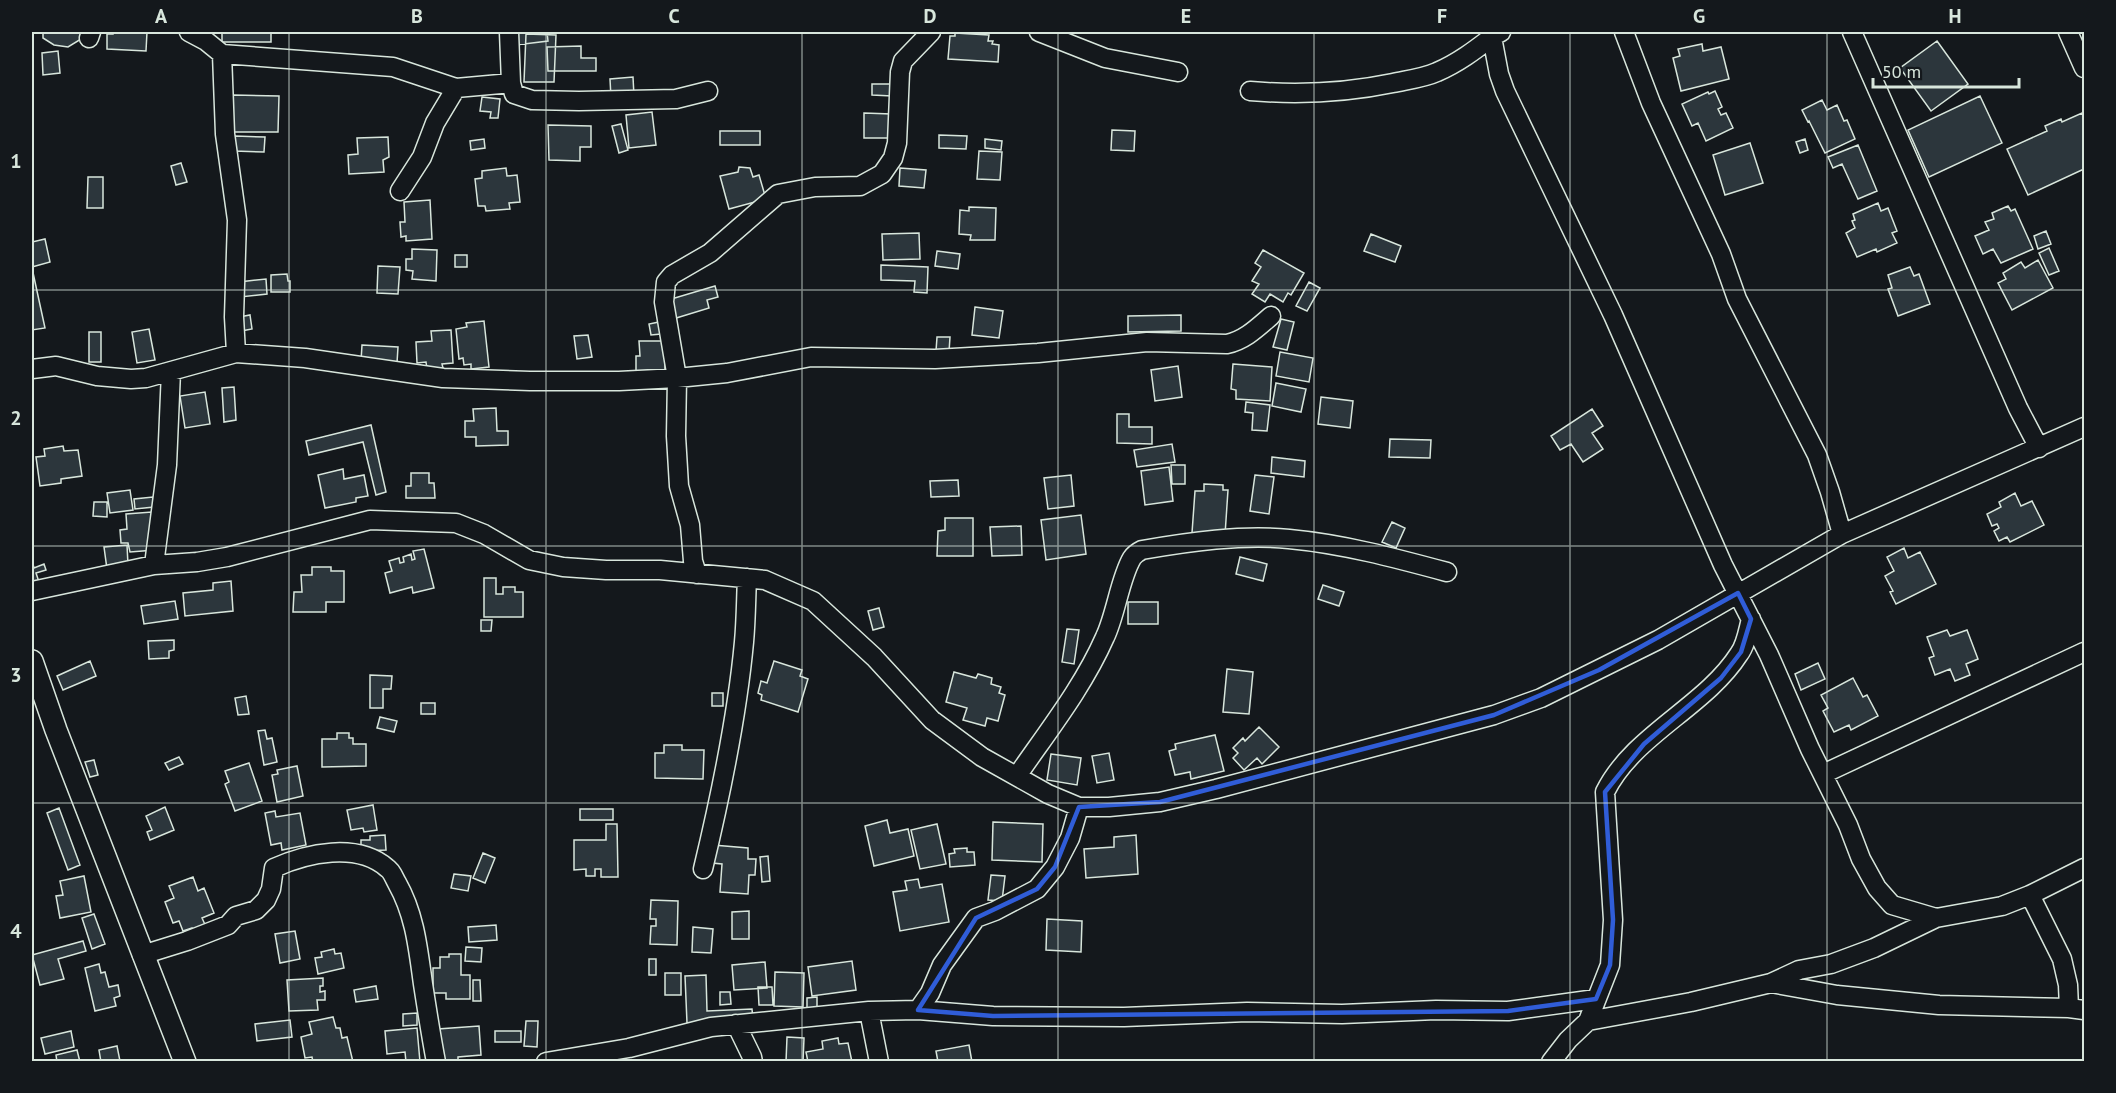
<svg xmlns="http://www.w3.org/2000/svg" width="2116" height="1093" viewBox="0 0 2116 1093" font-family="'PT Sans',sans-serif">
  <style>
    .building { fill: #2c363c; stroke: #d8e6dc; stroke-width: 1.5 }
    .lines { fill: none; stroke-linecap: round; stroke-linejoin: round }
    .minor-casing { stroke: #d8e6dc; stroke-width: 21 }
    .tertiary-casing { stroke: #d8e6dc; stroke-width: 24 }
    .minor { stroke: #14181c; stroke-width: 18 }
    .tertiary { stroke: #14181c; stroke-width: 21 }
    .marked { fill: none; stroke: #305dd8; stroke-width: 4.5; stroke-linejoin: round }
    .grid { fill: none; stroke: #d8e6dc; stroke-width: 1.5; stroke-opacity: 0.55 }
    .neatline { fill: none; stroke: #d8e6dc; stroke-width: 2 }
    .grid-label { font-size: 20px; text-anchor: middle; font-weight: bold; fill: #d8e6dc }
  </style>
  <rect width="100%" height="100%" fill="#14181c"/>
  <path class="building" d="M43,32H86V36L68,47L54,45L43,38Z
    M113,32H147L146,51L107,49V34H113Z
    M222,32H271V42H222Z
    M515,32H547L548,41L516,45Z
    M955,33L989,35L988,41H993L992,44L999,45L998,62L948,59L950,36H955Z
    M526,34L556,35L554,82H524Z
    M1937,41L1968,84L1931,111L1900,68Z
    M1702,44L1703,51L1721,47L1729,79L1681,91L1673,58L1680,56L1678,49Z
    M581,46V58H596V71H548L547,47Z
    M58,51L60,73L43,75L42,53Z
    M633,77L634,96L611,98L610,79Z
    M872,84H893L892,96L872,95Z
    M1715,91L1722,107L1718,109L1721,115L1726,113L1733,128L1706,141L1698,123L1692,126L1682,104L1708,92L1709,94Z
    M233,95L279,96L278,132H232Z
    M1980,96L2002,143L1929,177L1908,130Z
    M482,97L500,99L498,118H490L491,112L480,111Z
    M1822,100L1827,110L1837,105L1844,121L1847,120L1855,139L1825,153L1809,121L1808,122L1802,110Z
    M652,112L656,145L629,148L626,115Z
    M864,113L891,114L890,138H864Z
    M2082,113L2084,119V169L2028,195L2007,149L2047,131L2045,126L2061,119L2062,122Z
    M621,124L628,150L619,153L612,126Z
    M548,125L591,126V147H580V161L549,160Z
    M1112,130L1135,131L1134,151L1111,150Z
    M720,131H760V145H720Z
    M939,135L967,136L966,149L939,148Z
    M235,136L265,137L264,152L234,151Z
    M388,137L389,157L383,160L384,172L349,174L348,155L358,154L357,138Z
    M484,139L485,148L471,150L470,141Z
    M985,139L1002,141L1001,150L985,148Z
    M1805,139L1808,150L1800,153L1796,142Z
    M1750,143L1763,183L1725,195L1713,155Z
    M1858,145L1877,191L1858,199L1842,164L1833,168L1828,157Z
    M979,151L1002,152L1000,180L977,179Z
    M181,163L187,182L176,185L171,166Z
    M739,167L750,168L753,177L759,175L766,199L729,209L720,176L738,172Z
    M506,168L507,176L517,175L520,202L509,203L510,209L486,211L485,206H478L475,179L482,178V171Z
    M900,168L926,170L924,188L899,186Z
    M88,177H103V208H87Z
    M430,200L432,239L406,241V236L401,237L400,222H405L404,202Z
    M1878,203L1881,211L1888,208L1897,231L1892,233L1897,243L1877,252L1876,249L1857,257L1846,233L1855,228L1852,221L1855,220L1853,214Z
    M2008,206L2011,211L2015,209L2033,249L2001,263L1993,249L1983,254L1975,236L1989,230L1985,222L1994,219L1992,213Z
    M969,207L996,208L995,240H970L971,235L959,234L960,210L969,211Z
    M2046,231L2051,244L2038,249L2034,236Z
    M919,233L920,259L883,260L882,234Z
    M1371,234L1401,246L1395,262L1364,251Z
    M45,239L50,262L32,267V242Z
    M2049,248L2059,271L2049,275L2039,253Z
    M412,249L437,250L436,281L412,279L413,271L406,270V259H412Z
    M1263,250L1304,273L1291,295L1288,293L1283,302L1270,294L1265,302L1252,294L1259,284L1252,281L1261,267L1255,263Z
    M937,251L960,254L958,269L935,266Z
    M455,255H467V267H455Z
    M2038,260L2053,288L2012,310L1998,283L2006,279L2003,273L2021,262L2025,268Z
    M881,265L928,267L927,293L914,292L915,281L881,280Z
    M378,266L400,267L398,294L377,293Z
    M1910,267L1914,276L1919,274L1930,304L1898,316L1888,289L1892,288L1888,275Z
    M32,268L45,328L32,330Z
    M287,274L288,281H290V292H271V275Z
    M266,279L267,294L240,297L239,282Z
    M1309,282L1320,288L1307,311L1296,306Z
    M715,286L718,297L707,300L709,308L673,319L668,300Z
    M975,307L1003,311L999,338L972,335Z
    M250,315L252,329L241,331L239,317Z
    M1181,315V331L1128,332V316Z
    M1281,319L1294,322L1287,350L1273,347Z
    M484,321L489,367L471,369V364L464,365L463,358L459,359L456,329L467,327L466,323Z
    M659,322L661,334L651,335L649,324Z
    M149,329L155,360L137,363L132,332Z
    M451,330L453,363L442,364L443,368L427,369L426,362L417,363L416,342L432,341L431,331Z
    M89,332H101V362H89Z
    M588,335L592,357L577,359L574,336Z
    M937,337H950L949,352L936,351Z
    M639,341H665V376H636V356H640Z
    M362,345L398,347L397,363L361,361Z
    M1280,352L1313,358L1309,382L1276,376Z
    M1233,364L1272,367L1270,401L1236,399V390L1231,389Z
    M1178,366L1182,397L1155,401L1151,370Z
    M1276,383L1306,389L1301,412L1272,406Z
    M234,387L236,420L224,422L222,388Z
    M205,392L210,424L185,428L180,396Z
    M1321,397L1353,401L1350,428L1318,424Z
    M1246,402L1270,405L1267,431L1252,430L1253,413L1245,412Z
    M496,408L497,431H508V445L476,446V437H465V421H474L473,409Z
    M1592,409L1603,426L1592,433L1603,449L1583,462L1571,444L1560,450L1551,436Z
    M1117,414H1129V427H1152V444L1117,443Z
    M371,425L386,492L376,495L363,442L309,455L306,441Z
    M1390,439L1431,440L1430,458L1389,457Z
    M1172,444L1175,462L1137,467L1134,450Z
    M63,446L64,451L78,450L82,476L61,479V483L40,486L36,457L45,456L44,449Z
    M1272,457L1305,461L1304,477L1271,473Z
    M1171,465H1185V484H1172Z
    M1169,467L1173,501L1145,505L1141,471Z
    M343,469L344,479L364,475L368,496L356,498V502L325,508L318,475Z
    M411,473H429V483H434L435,498H406V486H411Z
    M1071,475L1074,506L1048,509L1044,478Z
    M1255,475L1274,477L1269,514L1250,511Z
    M958,480L959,496L931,497L930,481Z
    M1204,484L1223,485V490H1228L1225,535L1192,533L1195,491H1204Z
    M130,490L133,510L110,513L107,493Z
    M2015,493L2021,506L2032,501L2044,525L2010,542L2007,537L1999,541L1994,531L1999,528L1997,524L1992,526L1987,514L2001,507L1999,502Z
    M153,497L154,507L135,509L134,499Z
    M94,502H107V517L93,516Z
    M152,512L155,550L130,552L128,543H121L120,530L127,529L126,514Z
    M1081,515L1086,554L1046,560L1041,520Z
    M945,518H973V556H937L938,531L945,530Z
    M1392,522L1405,528L1396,548L1382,542Z
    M1021,526L1022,555L992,556L990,527Z
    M127,545L128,565L107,569L104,547Z
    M1904,548L1908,558L1920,552L1936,584L1896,604L1890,592L1893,591L1885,576L1894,571L1887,557Z
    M424,549L434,588L413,593L412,587L390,593L385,573L392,571L389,561L399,558L400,563L404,562L403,557L411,554L412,560L415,559L413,551Z
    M1240,557L1267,564L1263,581L1236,574Z
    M32,561L34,568L44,564L46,570L36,573L39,582L32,584Z
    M312,567H331V571H344V602H326V612H293L294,592H302L301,575H312Z
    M484,578H496V594H503V587H515V592H523V617H484Z
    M231,581L233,611L185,616L183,593L213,590V583Z
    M1323,585L1344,592L1339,606L1318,599Z
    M175,601L178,619L144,624L141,606Z
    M1128,602H1158V624H1128Z
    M879,608L884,627L873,630L868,611Z
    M481,620H492L491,631H481Z
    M1067,629L1079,630L1074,664L1062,662Z
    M1947,630L1950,636L1967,630L1978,659L1966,664L1970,675L1955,681L1950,669L1935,675L1929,658L1934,656L1927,637Z
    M174,640V650L169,651V658L149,659L148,641Z
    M90,661L96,676L63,690L57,676Z
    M774,661L802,670L800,676L808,679L798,712L761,700L762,695L758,693L761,681L767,683Z
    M1818,663L1825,679L1801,690L1795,674Z
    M1227,669L1253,672L1249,714L1223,712Z
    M954,672L976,678L978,674L992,678L991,684L1001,687L999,693L1005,695L998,721L987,718L985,726L963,720L967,708L946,702Z
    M370,675L392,676L391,689H383V708H370Z
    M1853,678L1863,697L1867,695L1878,716L1851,730L1849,725L1834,732L1823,711L1828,708L1821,695Z
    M712,693H723V706H712Z
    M246,696L249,714L238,715L235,698Z
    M421,703H435V714H421Z
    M380,717L397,721L394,732L377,728Z
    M1259,727L1279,747L1262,764L1257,758L1244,770L1233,758L1238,753L1233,748L1243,738L1245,741Z
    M265,730L267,739L272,738L277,762L264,765L258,731Z
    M337,733H349V738H353V744H366V766L322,767V739H337Z
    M1215,735L1224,771L1191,779L1190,772L1175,775L1169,751L1176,749L1175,744Z
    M664,745H682V750H704L703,779L655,778V753H664Z
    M1109,753L1114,780L1097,783L1092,756Z
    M1051,754L1081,758L1077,785L1047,780Z
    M179,757L183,764L169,770L165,763Z
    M94,760L98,775L90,777L85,762Z
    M249,763L262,801L235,811L225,784L229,782L225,771Z
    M297,766L303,796L277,802L272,775L278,774L277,770Z
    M373,805L377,830L364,832L363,828L351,830L347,810Z
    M165,807L174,830L150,840L147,832L152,830L146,816Z
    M59,808L80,865L68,870L47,813Z
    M580,809H613V820H580Z
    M275,811L276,817L300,813L306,845L282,850L281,843L271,845L265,813Z
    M887,820L890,833L908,829L914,856L874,866L865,826Z
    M993,822L1043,824L1042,862L992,860Z
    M606,824H617L618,877H601V869H595V876H586V869L574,870V840H606Z
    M937,824L946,864L920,869L911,830Z
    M385,835L386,850L361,851V840H370V836Z
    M1136,835L1138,874L1086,878L1084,849L1114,847V837Z
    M713,845L748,848V859H756L755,875H749L748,894L720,892L722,864L712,863Z
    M967,848V852H974L975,865L950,867L949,854L955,853L954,849Z
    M483,853L495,858L485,883L473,878Z
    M768,856L770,881L762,882L760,857Z
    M454,874L471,876L468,891L451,888Z
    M991,875L1005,876L1002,901L988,900Z
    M84,876L91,912L60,918L56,896L63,895L60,881Z
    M193,877L198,891L204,888L214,913L202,918L207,929L194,934L192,928L183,931L179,921L173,923L165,902L174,898L169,886Z
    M918,879L920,888L942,884L949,922L900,931L893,892L907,890L905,881Z
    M651,900L678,901L677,945L650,944L651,926H656V919H650Z
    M749,911V939H732V912Z
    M94,914L105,944L92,949L82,918Z
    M1047,919L1082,921L1081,952L1046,950Z
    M496,925L497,940L469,942L468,927Z
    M693,927L713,929L711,953L692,952Z
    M295,931L300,959L280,963L275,934Z
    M83,941L86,951L58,959L64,979L40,985L32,955Z
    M466,947L482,948L481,962L465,961Z
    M334,949L335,954L341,953L344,968L318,974L315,958L322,957L321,952Z
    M449,954H461V975H470V999H446V993H433V968H440V957H449Z
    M649,959H656V975H649Z
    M852,961L856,990L812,996L808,967Z
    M765,962L767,988L734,990L732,965Z
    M99,964L101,973L105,972L109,987L118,985L120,996L114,998L116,1006L95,1011L85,968Z
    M775,972L804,973L803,1007L774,1006Z
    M665,973H681V995H665Z
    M706,975L707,1011L752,1009L753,1020L687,1023L685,976Z
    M323,978V986H320V992L325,991V1000H317L318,1010L289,1011L287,980Z
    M473,980H480L481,1001H473Z
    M376,986L378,999L356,1002L354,990Z
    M758,987H772L773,1005H759Z
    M720,992H730L731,1004L720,1005Z
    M817,997V1009H807V998Z
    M417,1013V1025L403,1026V1014Z
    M333,1017L336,1028H340L342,1038L347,1037L353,1062H313L312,1057L305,1058L301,1037L312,1034L309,1022Z
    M290,1020L292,1037L257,1041L255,1024Z
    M526,1021H538L537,1047L524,1046Z
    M479,1026L481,1055L458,1057V1062H440L438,1029Z
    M417,1028L420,1062H406L405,1052L387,1054L385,1031Z
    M71,1031L74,1047L45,1054L41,1038Z
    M495,1031H521V1042H495Z
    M787,1037L804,1038L803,1062H786Z
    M838,1038L839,1044L848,1043L852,1062H808L806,1052L823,1049L822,1041Z
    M969,1045L972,1062H938L936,1051Z
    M117,1046L120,1061L101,1062L99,1050Z
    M77,1050L80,1062H57L56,1055Z"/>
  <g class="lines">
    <defs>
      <path id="minor" d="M189,32L206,41L222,54L393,67L456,88L511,83
        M509,32L511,83L514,94L532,100L579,101L676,99L708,91
        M1039,32L1105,58L1178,72
        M1501,32L1492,37L1499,74L1505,91L1613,315L1723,565L1769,655L1810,749L1848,825L1861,859L1877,888L1892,905L1936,918
        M1624,32L1651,103L1721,254L1737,299L1817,455L1830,492L1842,534
        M1852,32L2018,408L2039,448
        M2068,32L2084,68
        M89,38L91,32
        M222,54L225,134L237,220L234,317L236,353
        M1250,91C1298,95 1345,93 1393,83C1407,80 1424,78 1437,72C1458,63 1475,50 1492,37
        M400,191L422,157L435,123L456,88
        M32,369L56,366L97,376L131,379L146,378L236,353L305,358L443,378L530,381H619L677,378L727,373L811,357L935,359L1038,353L1147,342L1227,344C1245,340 1257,328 1271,316
        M154,565L167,465L171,371
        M697,574L693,561L690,525L679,486L676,436L677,378L664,302L666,282L672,275L710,253L778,194L815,187L860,186L882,174L893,158L897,143L900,72L903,61L931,32
        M32,591L154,565L197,562L227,557L370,520L456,523L484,534L529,560L563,567L606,570H660L765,580L813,601L874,657L932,720L982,757L1048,794L1079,807H1109L1160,802L1216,789L1494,715L1541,698L1658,640L1842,534L2084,427
        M1823,774L2084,652
        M1017,776C1048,731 1083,687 1105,637C1116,614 1120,578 1132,558C1134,555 1138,552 1142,550C1188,542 1243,534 1289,539C1343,544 1395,558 1447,572
        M703,869C721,794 737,718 744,642C746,621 746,599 747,578
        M2030,895L2062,959L2068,985L2069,1008
        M142,955L187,941L228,925L236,916L256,910L266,900L271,889L274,868C307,853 357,842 387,868C392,871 394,878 397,883C415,915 418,948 423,984C427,1010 431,1036 436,1062
        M1771,983L1799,970L1831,964L1874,948L1936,918L2002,906L2030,895L2084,868
        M918,1010L930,993L942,965L976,918L995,911L1037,889L1055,867L1070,838L1079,807
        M869,1011L879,1062
        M1588,1021L1691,1002L1771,983L1837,995L1939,1005L2069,1008L2084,1010
        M736,1024L752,1057L753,1062
        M546,1062L629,1048L711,1027L869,1011L918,1010L993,1016L1124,1017L1247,1012L1342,1014L1436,1010L1508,1011L1596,999
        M1551,1062L1568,1040L1588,1021L1610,965L1613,920L1605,792C1633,735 1705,707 1739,654C1746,645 1748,630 1751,619"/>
      <path id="tertiary" d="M32,661L56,730L185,1062"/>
    </defs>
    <use href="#minor" class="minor-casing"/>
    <use href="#tertiary" class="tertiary-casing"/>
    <use href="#minor" class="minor"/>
    <use href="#tertiary" class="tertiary"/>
  </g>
  <path class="marked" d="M1738,593L1751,619L1741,652L1721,678L1644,744L1605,792L1613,920L1610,965L1596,999L1508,1011L993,1016L918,1010L976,918L1037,889L1055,867L1079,807L1160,802L1494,715L1599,670Z"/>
  <path class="grid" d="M289,32V1062M546,32V1062M802,32V1062M1058,32V1062M1314,32V1062M1570,32V1062M1827,32V1062M32,290H2084M32,546H2084M32,803H2084"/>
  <rect width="2116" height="1093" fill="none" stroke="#14181c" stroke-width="66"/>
  <path d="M1873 78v9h146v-9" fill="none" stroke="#d8e6dc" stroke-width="3"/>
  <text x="1882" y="78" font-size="18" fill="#d8e6dc" stroke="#14181c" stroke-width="4.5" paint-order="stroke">50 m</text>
  <rect x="33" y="33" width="2050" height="1027" class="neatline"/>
  <g class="grid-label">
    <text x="161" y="23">A</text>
    <text x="417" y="23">B</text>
    <text x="674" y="23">C</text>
    <text x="930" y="23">D</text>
    <text x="1186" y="23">E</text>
    <text x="1442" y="23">F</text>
    <text x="1699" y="23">G</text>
    <text x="1955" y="23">H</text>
    <text x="16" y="168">1</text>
    <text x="16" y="425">2</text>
    <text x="16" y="682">3</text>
    <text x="16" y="938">4</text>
  </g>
</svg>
